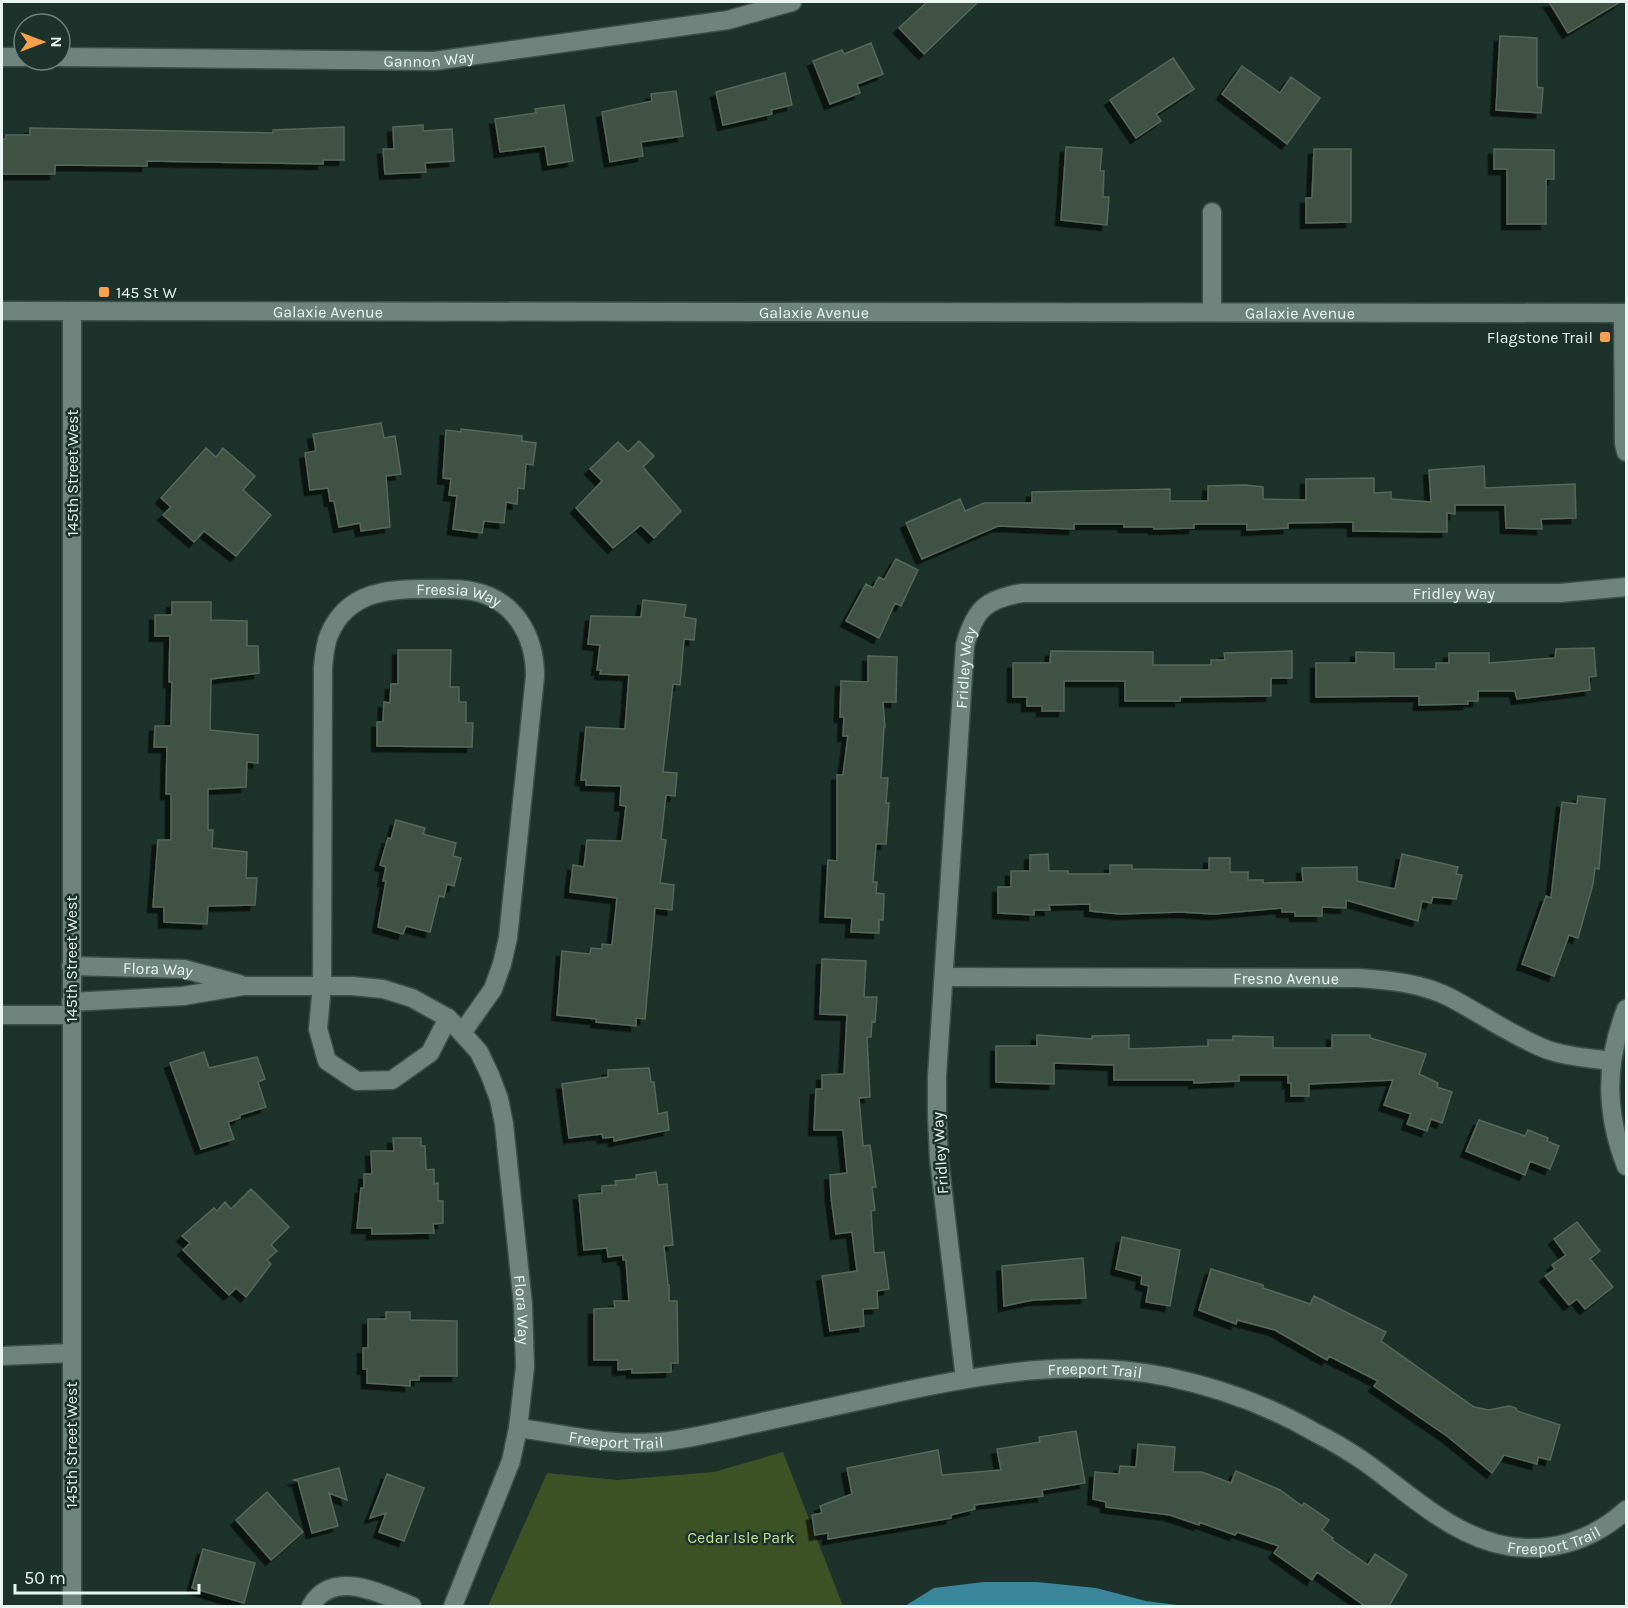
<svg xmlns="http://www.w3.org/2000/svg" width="1628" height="1608" viewBox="0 0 1628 1608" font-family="Karla,sans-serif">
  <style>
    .green { fill: #3d5225 }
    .water { fill: #3c869c }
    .building { fill: #415145; stroke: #57675b; stroke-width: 1.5; filter: url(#shadow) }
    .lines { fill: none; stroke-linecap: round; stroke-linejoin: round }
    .minor-casing { stroke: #3c4f4a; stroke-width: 21 }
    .minor { stroke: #6e847d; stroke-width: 18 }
    .poi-dot { fill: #f9a04c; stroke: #1e322c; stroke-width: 2 }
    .labels { text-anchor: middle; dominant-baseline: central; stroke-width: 5; stroke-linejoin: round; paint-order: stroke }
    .street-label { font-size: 16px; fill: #e9f5f1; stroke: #1e322c }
    .poi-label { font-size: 16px; fill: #e9f5f1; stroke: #1e322c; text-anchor: start }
    .park-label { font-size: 16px; fill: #bde394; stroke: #1e322c }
  </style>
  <defs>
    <filter id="shadow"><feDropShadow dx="-5.5" dy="5.5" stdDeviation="0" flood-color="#0009"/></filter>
  </defs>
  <rect width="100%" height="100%" fill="#1e322c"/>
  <path class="green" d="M783,1452L843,1606H488L547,1473L617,1480L714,1472Z"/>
  <path class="water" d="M984,1582H1037L1096,1588L1146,1601L1185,1606H905L934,1588Z"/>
  <path class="building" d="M927,2H978L924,54L899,28Z
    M1549,2H1620L1568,33Z
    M1500,36L1537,38V87L1543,88L1541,113L1496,110Z
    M871,43L883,74L857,84L860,93L830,104L813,61L842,50L844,54Z
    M1173,58L1194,89L1156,114L1161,121L1136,138L1110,100Z
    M1242,66L1280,93L1291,77L1320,98L1287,144L1222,94Z
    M785,73L792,105L771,110L772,114L723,125L716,92Z
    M676,91L683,136L641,142L643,156L610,162L602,112L652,101L651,94Z
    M564,105L573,161L548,165L545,146L500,152L495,119L536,113L535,109Z
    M423,125V131L452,129L454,161L425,163L426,172L385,174L383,149H394L393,127Z
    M344,127V160H323V164L147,161V166L55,165V174H2V139H6V135H30V128L273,133V130Z
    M1066,147L1102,149L1100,171H1104L1103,197H1109L1107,225L1061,220Z
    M1314,149H1351V222L1306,223V198H1312Z
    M1494,149L1554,150V179H1546V224H1507V169H1494Z
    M381,423L384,438L395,436L401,474L386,476L390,527L361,531L360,523L339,527L334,501H330L328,488L310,490L305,453L316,451L313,434Z
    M461,429L522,436V441L536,443L533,465L526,464L524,489L518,488L517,504L506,502L504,523L484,521L482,533L453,529L457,496L449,495L451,479L443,478L446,430L461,432Z
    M639,441L654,456L643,467L681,511L654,538L641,525L613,548L576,508L602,481L590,469L618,442L628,452Z
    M206,448L216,457L223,448L255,476L243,490L271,515L236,556L204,531L194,542L163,515L171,507L161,498Z
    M1484,466L1485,488L1575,484L1576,518L1541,519L1542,529L1506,528L1505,505H1455V514L1447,513V532L1353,531V522L1288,523V528L1247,530V524H1194V528L1154,529V527H1124V524H1074V529L998,526L922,559L906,523L960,499L965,511L984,503H1032V492L1170,489V501H1208V486L1245,485L1263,487V499L1306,500V479L1374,478V493L1391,492V499L1431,502L1429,470Z
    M896,559L918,570L901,606L895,603L879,638L846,621L866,584L873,588L879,577L884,580Z
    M643,600L686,605L684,617L696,619L694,640L684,639L680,685L673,684L663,772L677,773L675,796L666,795L661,839L666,840L660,883L674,885L672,910L655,908L645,1019L636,1018V1026L596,1022L597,1019L557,1015L562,951L590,954L591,948L602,949V944L612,945L617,898L570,892L573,865L584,867L587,840L622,841L626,806L620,805L621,786L586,785V780H581L586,727L625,729L629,675L600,674L601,670H597L600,645L588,644L591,616L641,617Z
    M172,602H211V620L247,621V646H258L259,673L211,679L210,730L258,735V763L247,762L246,787L208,789V830H213L212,848L247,852L246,878H257L255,905L208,906L207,924L164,922V907H153L158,840H171V794H166L167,747H154L155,726H171L172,682H169L170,636H155V615H172Z
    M1594,648L1596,676L1589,677L1590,690L1517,699L1515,691H1478V701H1468V704L1419,705V696L1316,697V663H1356V652L1394,653V669H1436V663H1449V653H1489V663L1555,658L1556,649Z
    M398,650H451L450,687H459V702H466V723H473L472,747L377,746V722H383L384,702L390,703L391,684H398Z
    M1051,651L1153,652V665H1211V660H1225L1224,653L1292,651V678H1271V696L1180,697V701H1125V681H1064V711H1042V706H1027V697H1013V663H1050Z
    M868,656L897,657L896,702H883L885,727H884L881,778H888L886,803H889L886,844H876L873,882H877L876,893L884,894L883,920H879V933L851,932L852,918L825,917L828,860L837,861V775H843L848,736H843L844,717H840L841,681L868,682Z
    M1578,796L1605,799L1599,869L1595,868L1593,884L1578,938L1569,935L1554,976L1522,964L1546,896L1551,898L1562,802L1577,804Z
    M396,820L425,828L423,834L456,843L453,856L461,858L454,886L447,884L444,897L439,896L430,932L406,926L403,934L378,927L386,881H383L386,867L380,865L388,838L391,839Z
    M1048,854L1049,871H1068V874H1110V865H1132V869L1209,870V858H1230V872H1248V880H1263V883L1303,882L1302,868L1357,867V881L1395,889L1402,854L1458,867L1456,874L1462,875L1456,899L1433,897L1431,903L1422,901L1418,921L1346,900V908L1322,907V916H1295V912H1282V908L1214,914L1180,912L1120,914L1090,911V904L1049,905L1050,910H1034V915L998,913V887H1011V871H1030V855Z
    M822,959L866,961L864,997H877L875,1022L872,1021L871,1037H867L870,1097L859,1098L863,1146L870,1145L876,1187H872L875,1210L871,1211L874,1253L884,1252L889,1289L877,1291L878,1308L863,1309L864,1326L830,1331L822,1276L857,1271L852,1232L836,1234L831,1197L830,1175L847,1173L843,1130H814L816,1089H822V1075L844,1074L847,1015L820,1014Z
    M1037,1035L1092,1039V1036L1129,1035V1049L1208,1046V1040H1233V1036L1273,1037V1048H1332V1035H1370V1038L1426,1054L1419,1074L1438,1083L1437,1087L1452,1092L1442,1123L1431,1119L1427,1131L1407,1124L1411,1114L1384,1105L1393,1080L1309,1084V1096H1291V1083H1288V1075H1239V1081L1194,1083V1080H1114V1065L1054,1063V1084L996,1082V1046H1037Z
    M204,1052L209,1068L257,1057L265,1079L258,1082L266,1107L240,1115V1118L228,1122L234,1139L201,1149L170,1063Z
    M649,1068L651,1082H654L658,1114L667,1112L669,1130L614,1141V1137L603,1138L602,1134L569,1138L562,1084L608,1077V1070Z
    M1479,1120L1525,1136L1528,1130L1548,1138L1547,1141L1559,1146L1550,1169L1530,1161L1525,1175L1466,1151Z
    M393,1138H421V1146H425L426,1170L434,1169V1184L438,1183V1201H443V1223L433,1224L434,1233L372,1234V1228H357L361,1188H364V1174H372L371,1151H394Z
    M656,1172L658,1185L667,1184L673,1245L664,1246L668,1285H669V1301H677L678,1363H671V1372L632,1373V1369L618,1370V1360H594V1309L615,1308L614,1301H629L626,1260H623V1255L608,1257L607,1248L584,1250L579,1195L602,1193V1186L616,1185L615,1181L636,1179V1175Z
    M251,1189L289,1227L271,1245L277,1251L267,1260L271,1264L246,1297L236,1288L229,1295L183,1250L190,1243L182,1236L214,1208L217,1211L225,1202L231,1209Z
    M1577,1222L1600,1251L1590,1259L1613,1287L1585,1309L1577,1299L1569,1305L1545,1276L1555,1269L1552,1265L1566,1255L1554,1239Z
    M1122,1237L1180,1250L1170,1306L1146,1302L1149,1286L1141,1284L1142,1276L1116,1269Z
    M1083,1258L1086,1298L1033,1300L1004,1306L1002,1266Z
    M1211,1269L1263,1285V1288L1310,1304L1314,1296L1386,1332L1381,1341L1474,1407L1489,1410L1509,1406L1516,1408L1517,1411L1560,1425L1550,1460L1538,1457L1537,1464L1504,1455L1492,1473L1447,1436L1374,1386L1378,1381L1329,1356L1327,1360L1275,1330L1237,1320L1236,1324L1199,1310Z
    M386,1312H410V1320L457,1321V1376H419V1380H410V1386L367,1383V1369H363V1348H368V1319H386Z
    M1076,1431L1085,1483L1042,1490L1043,1496L974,1505L975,1509L951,1515V1518L828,1539V1533L815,1535L812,1515L822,1513L820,1506L852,1494L847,1468L938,1450L942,1475L1001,1470L997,1449L1040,1442L1039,1437Z
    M1138,1444L1175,1447L1173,1472H1202L1231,1483L1236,1471L1280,1490L1302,1506L1304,1503L1329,1520L1322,1530L1333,1538L1332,1540L1368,1565L1375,1554L1407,1575L1389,1606H1365L1317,1572L1312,1580L1274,1553L1279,1546L1237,1532L1235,1535L1199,1522V1525L1170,1515L1106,1507V1502L1093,1499L1095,1472L1119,1474L1120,1466L1136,1467Z
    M339,1468L347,1500L329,1493L338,1526L312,1533L298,1481L294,1480Z
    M387,1474L424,1488L404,1541L379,1532L386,1513L370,1518Z
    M267,1492L303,1532L271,1560L236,1520Z
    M203,1549L255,1563L244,1603L192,1588Z"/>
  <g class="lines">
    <defs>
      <g id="minor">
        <path d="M2,57H24"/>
        <path id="s1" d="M60,57L434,61L728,20L792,2"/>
        <path d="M1212,212V312"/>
        <path id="s2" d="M2,311L1626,313"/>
        <path d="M1623,313L1624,443L1626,452"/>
        <path id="s3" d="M71,966L184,969L239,984"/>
        <path id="s4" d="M944,977L1357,978C1389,980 1422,983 1451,998C1483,1015 1514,1037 1548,1050C1568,1057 1590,1058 1611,1061"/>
        <path id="s5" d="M71,1002L183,996L243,986H352L383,989L412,998L448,1018L462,1033L479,1052L490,1075L499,1099L504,1124L523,1305L525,1367L518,1428L511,1461L453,1606"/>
        <path d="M1626,1009C1605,1063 1605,1112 1626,1166"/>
        <path d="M2,1015H71"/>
        <path id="s6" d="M448,1018L430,1053L392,1080L357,1081L327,1061L318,1029L322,985L323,667C324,656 325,644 329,635C347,591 390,588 431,589C445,589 459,588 472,591C514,599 535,635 535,676L508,938L502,964L493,989L462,1033"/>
        <path d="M2,1356L71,1353"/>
        <path id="s7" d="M965,1379L939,1159L937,1116V1076L965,645C975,609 986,599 1022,593H1560L1626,587"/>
        <path id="s8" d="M518,1428C565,1434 610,1446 658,1442C693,1439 728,1429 762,1422C808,1412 854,1402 900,1392C990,1373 1076,1358 1168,1377C1220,1388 1270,1406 1316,1433C1332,1441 1347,1450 1362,1460C1419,1500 1472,1557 1548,1547C1578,1543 1604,1530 1626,1510"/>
        <path d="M72,1606V311"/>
        <path d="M311,1606C333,1567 383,1595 412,1606"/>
      </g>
    </defs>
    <use href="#minor" class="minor-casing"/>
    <use href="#minor" class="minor"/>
  </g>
  <g class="poi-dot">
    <rect x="98" y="286" width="12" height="12" rx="3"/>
    <rect x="1599" y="331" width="12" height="12" rx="3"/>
  </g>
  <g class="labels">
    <g class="street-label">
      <text stroke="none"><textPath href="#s1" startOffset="369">Gannon Way</textPath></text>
      <text stroke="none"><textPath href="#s2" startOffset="326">Galaxie Avenue</textPath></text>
      <text stroke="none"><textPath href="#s2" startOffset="812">Galaxie Avenue</textPath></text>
      <text stroke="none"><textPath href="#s2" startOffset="1298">Galaxie Avenue</textPath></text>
      <text transform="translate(72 473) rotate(-90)">145th Street West</text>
      <text stroke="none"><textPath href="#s7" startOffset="1252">Fridley Way</textPath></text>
      <text stroke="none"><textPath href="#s6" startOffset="734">Freesia Way</textPath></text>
      <text stroke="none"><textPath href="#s7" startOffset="714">Fridley Way</textPath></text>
      <text transform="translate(71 959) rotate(-90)">145th Street West</text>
      <text stroke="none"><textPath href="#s3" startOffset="87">Flora Way</textPath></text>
      <text stroke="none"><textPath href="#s4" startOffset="342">Fresno Avenue</textPath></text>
      <text transform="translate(940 1153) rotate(-94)">Fridley Way</text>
      <text stroke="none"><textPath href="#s5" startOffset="694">Flora Way</textPath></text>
      <text stroke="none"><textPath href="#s8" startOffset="585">Freeport Trail</textPath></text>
      <text stroke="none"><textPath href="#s8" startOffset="99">Freeport Trail</textPath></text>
      <text transform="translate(71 1445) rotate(-90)">145th Street West</text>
      <text stroke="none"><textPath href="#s8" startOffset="1089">Freeport Trail</textPath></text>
    </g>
    <g class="poi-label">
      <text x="116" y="292">145 St W</text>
      <text x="1593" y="337" text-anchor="end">Flagstone Trail</text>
    </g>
    <g class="park-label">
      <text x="741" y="1537">Cedar Isle Park</text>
    </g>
  </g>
  <rect width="1628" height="1608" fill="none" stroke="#e9f5f1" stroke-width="6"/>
  <g transform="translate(42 42) rotate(90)"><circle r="28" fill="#1e322c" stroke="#6f807b" stroke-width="1.5"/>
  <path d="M0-4.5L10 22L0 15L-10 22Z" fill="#f9a04c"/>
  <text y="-9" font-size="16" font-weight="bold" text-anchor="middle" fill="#e9f5f1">N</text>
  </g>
  <path d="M15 1584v9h184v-9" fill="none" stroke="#e9f5f1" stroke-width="3"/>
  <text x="24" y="1584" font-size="18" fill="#e9f5f1" stroke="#1e322c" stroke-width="4.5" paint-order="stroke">50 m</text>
</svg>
